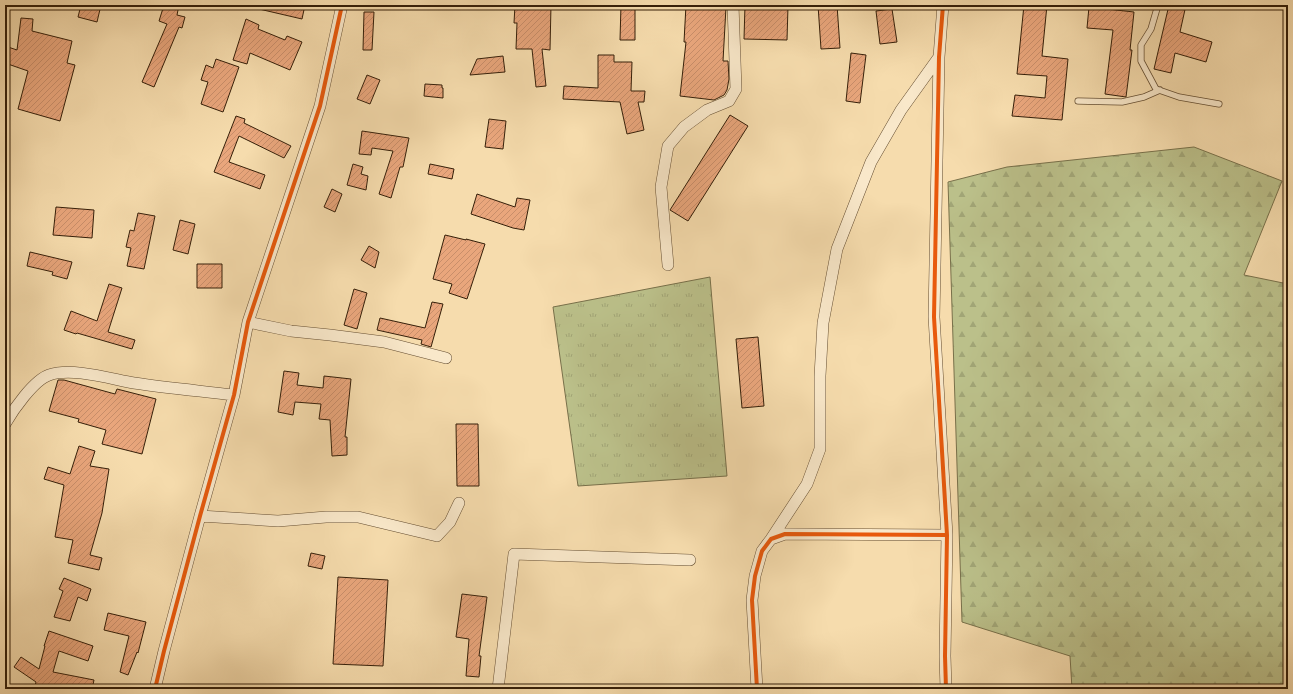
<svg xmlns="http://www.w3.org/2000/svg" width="1293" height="694" viewBox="0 0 1293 694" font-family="'IM FELL Double Pica',serif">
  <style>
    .grass { fill: url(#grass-tufts); stroke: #78704a }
    .forest { fill: url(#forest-firs); stroke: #78704a }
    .building { fill: url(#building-hatch); stroke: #351f09 }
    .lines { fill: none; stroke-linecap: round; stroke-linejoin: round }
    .lane-casing { stroke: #654e32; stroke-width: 7 }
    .street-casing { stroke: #654e32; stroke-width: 12 }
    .lane { stroke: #f9e8ca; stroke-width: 5.5 }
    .street { stroke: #f9e8ca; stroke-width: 11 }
    .cycleway-casing { stroke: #f9e8ca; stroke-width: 6 }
    .cycleway { stroke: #e8590c; stroke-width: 4 }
  </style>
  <defs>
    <pattern id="grass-tufts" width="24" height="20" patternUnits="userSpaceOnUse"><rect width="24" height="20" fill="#bbc08a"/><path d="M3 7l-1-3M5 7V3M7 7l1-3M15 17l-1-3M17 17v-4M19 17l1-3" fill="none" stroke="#a1a576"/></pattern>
    <pattern id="forest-firs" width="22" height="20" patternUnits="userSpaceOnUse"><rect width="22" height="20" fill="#bbc08a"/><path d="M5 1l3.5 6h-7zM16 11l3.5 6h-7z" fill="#a1a576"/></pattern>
    <pattern id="building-hatch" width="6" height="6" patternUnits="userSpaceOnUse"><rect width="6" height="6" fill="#e9a67c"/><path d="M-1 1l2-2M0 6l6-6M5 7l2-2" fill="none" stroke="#c88e6a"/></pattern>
  </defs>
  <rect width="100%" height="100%" fill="#f6dcad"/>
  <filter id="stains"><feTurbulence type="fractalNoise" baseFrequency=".005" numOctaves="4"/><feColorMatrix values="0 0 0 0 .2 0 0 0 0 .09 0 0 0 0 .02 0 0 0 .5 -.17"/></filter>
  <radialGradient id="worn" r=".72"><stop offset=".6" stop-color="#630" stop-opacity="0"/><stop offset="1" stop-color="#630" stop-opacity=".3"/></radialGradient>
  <path class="grass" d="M710,277L727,476L578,486L553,307Z"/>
  <path class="forest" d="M1194,147L1282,181L1244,275L1288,284V689H1072L1070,656L962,622L948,182L1007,167Z"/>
  <path class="building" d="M81,5H101L97,22L78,17Z
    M164,5H179L177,15L185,17L182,28L179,27L154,87L142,82L167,24L159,21Z
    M260,5H305L302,19L259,9Z
    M515,5H551L550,50L542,49L546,86L536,87L532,49H516L517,23H514Z
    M621,5H635V40H620Z
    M686,5L726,7L723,61H728L729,79L727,90L724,95L714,100L680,96L686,42H684Z
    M745,5L788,6L787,40L744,39Z
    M818,5H837L840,48L821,49Z
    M1024,5H1047L1042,56L1068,59L1062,120L1012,116L1015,95L1045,98L1047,76L1017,74Z
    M1169,5H1186L1180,32L1212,42L1206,62L1175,53L1171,73L1154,69Z
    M1089,7L1134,12L1130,50H1132L1126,97L1105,94L1113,30L1087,28Z
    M892,9L897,42L880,44L876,11Z
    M364,12H374L372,50H363Z
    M21,18L33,19L32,31L72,41L67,63L75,65L60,121L18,109L28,71L5,63V46L17,50Z
    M246,19L259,25L258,29L285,40L287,36L302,42L290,70L250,53L247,64L233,60Z
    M851,53L866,55L860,103L846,101Z
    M598,55H614V62H632L631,91H645L644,102H638L644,130L627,134L620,102L563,99L564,86L598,88Z
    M503,56L505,72L470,75L477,59Z
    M216,59L239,67L223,112L201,104L208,82L201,80L206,65L213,68Z
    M367,75L380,80L370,104L357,99Z
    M425,84L442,85V88H443V98L424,96Z
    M730,115L748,126L688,221L670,210Z
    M236,116L245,119L244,123L291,146L284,158L239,136L229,162L265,175L260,189L214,172Z
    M489,119L506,121L503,149L485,147Z
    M362,131L409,138L403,167H400L391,198L379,194L393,151L372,148L371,155L359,154Z
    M353,164L363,167L361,174L368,176L366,190L347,185Z
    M430,164L454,169L452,179L428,174Z
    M332,189L342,194L335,212L324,207Z
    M477,194L515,207L517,198L530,200L524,230L513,228L471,214Z
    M56,207L94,210L92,238L53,235Z
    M138,213L155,216L144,269L127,266L131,248L126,247L130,230L134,231Z
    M180,220L195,224L188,254L173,250Z
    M445,235L466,240V239L485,244L467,299L449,293L452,284L433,279Z
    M369,246L379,252L375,268L361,260Z
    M30,252L72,262L67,279L52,275L53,272L27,266Z
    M197,264H222V288H197Z
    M109,284L122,288L108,332L135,340L132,349L77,333L76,334L64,330L71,311L97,321Z
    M354,289L367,293L357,329L344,325Z
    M432,302L443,304L431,347L421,344L422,340L377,330L380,318L425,328Z
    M758,337L764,406L742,408L736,339Z
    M284,371L299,373L297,385L323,388L324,376L351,379L345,437H347V455L332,456L330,420L319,419L321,404L295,402L293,415L278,412Z
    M58,380H64L115,394L117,389L156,399L142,454L102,444L106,430L78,422L79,419L49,411Z
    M456,424H478L479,486H457Z
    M79,446L95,451L90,466L109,469L102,513L90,555L102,558L99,570L68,563L73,540L55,537L64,485L44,479L48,467L70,474Z
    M311,553L325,556L322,569L308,566Z
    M338,577L388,580L383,666L333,664Z
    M64,578L91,589L87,601L78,597L70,621L54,617L63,591L59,589Z
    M462,594L487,597L479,656H481L479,677L466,676L469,639L456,637Z
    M108,613L146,622L138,653L137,652L128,675L120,672L129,636L104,630Z
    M49,631L93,646L88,661L59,651L53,672L94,680L92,689H34L36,682L14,667L21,657L39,669L45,646H44Z"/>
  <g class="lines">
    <defs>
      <path id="lane" d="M1158,5L1151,29L1141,45V61L1156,89L1179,97L1219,104
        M1078,101L1122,102L1144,97L1160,90"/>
      <path id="street" d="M943,5L939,57L934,317L947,535L945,656L946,689
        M668,265L661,187L668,146L684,127L707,110L729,101L736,89L733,5
        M248,322L291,331L330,335L384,342L446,358
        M5,424C13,410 34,380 49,375C72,367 111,379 134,383C167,388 201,391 234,395
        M200,516L278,521L326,517H358L437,536L450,522L459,503
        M771,539L807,484L820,449V376L823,323L837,249L871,162L901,110L939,57
        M155,689L164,651L200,516L234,395L248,322L320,106L342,5
        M498,689L514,554L690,560
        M757,689L752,600L755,576L762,551L771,539L785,534L947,535"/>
    </defs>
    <use href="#lane" class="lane-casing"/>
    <use href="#street" class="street-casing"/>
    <use href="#lane" class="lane"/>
    <use href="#street" class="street"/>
    <defs>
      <path id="cycleway" d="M943,5L939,57L934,317L947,535L945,656L946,689
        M155,689L164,651L200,516L234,395L248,322L320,106L342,5
        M757,689L752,600L755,576L762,551L771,539L785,534L947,535"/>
    </defs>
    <use href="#cycleway" class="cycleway-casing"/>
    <use href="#cycleway" class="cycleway"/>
  </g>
  <rect width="1293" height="694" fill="none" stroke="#f6dcad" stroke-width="20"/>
  <rect x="6" y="6" width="1281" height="682" fill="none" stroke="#351f09" stroke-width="2"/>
  <rect x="10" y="10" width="1273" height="674" fill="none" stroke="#351f09"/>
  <rect width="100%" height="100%" filter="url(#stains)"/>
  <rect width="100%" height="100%" fill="url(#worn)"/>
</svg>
